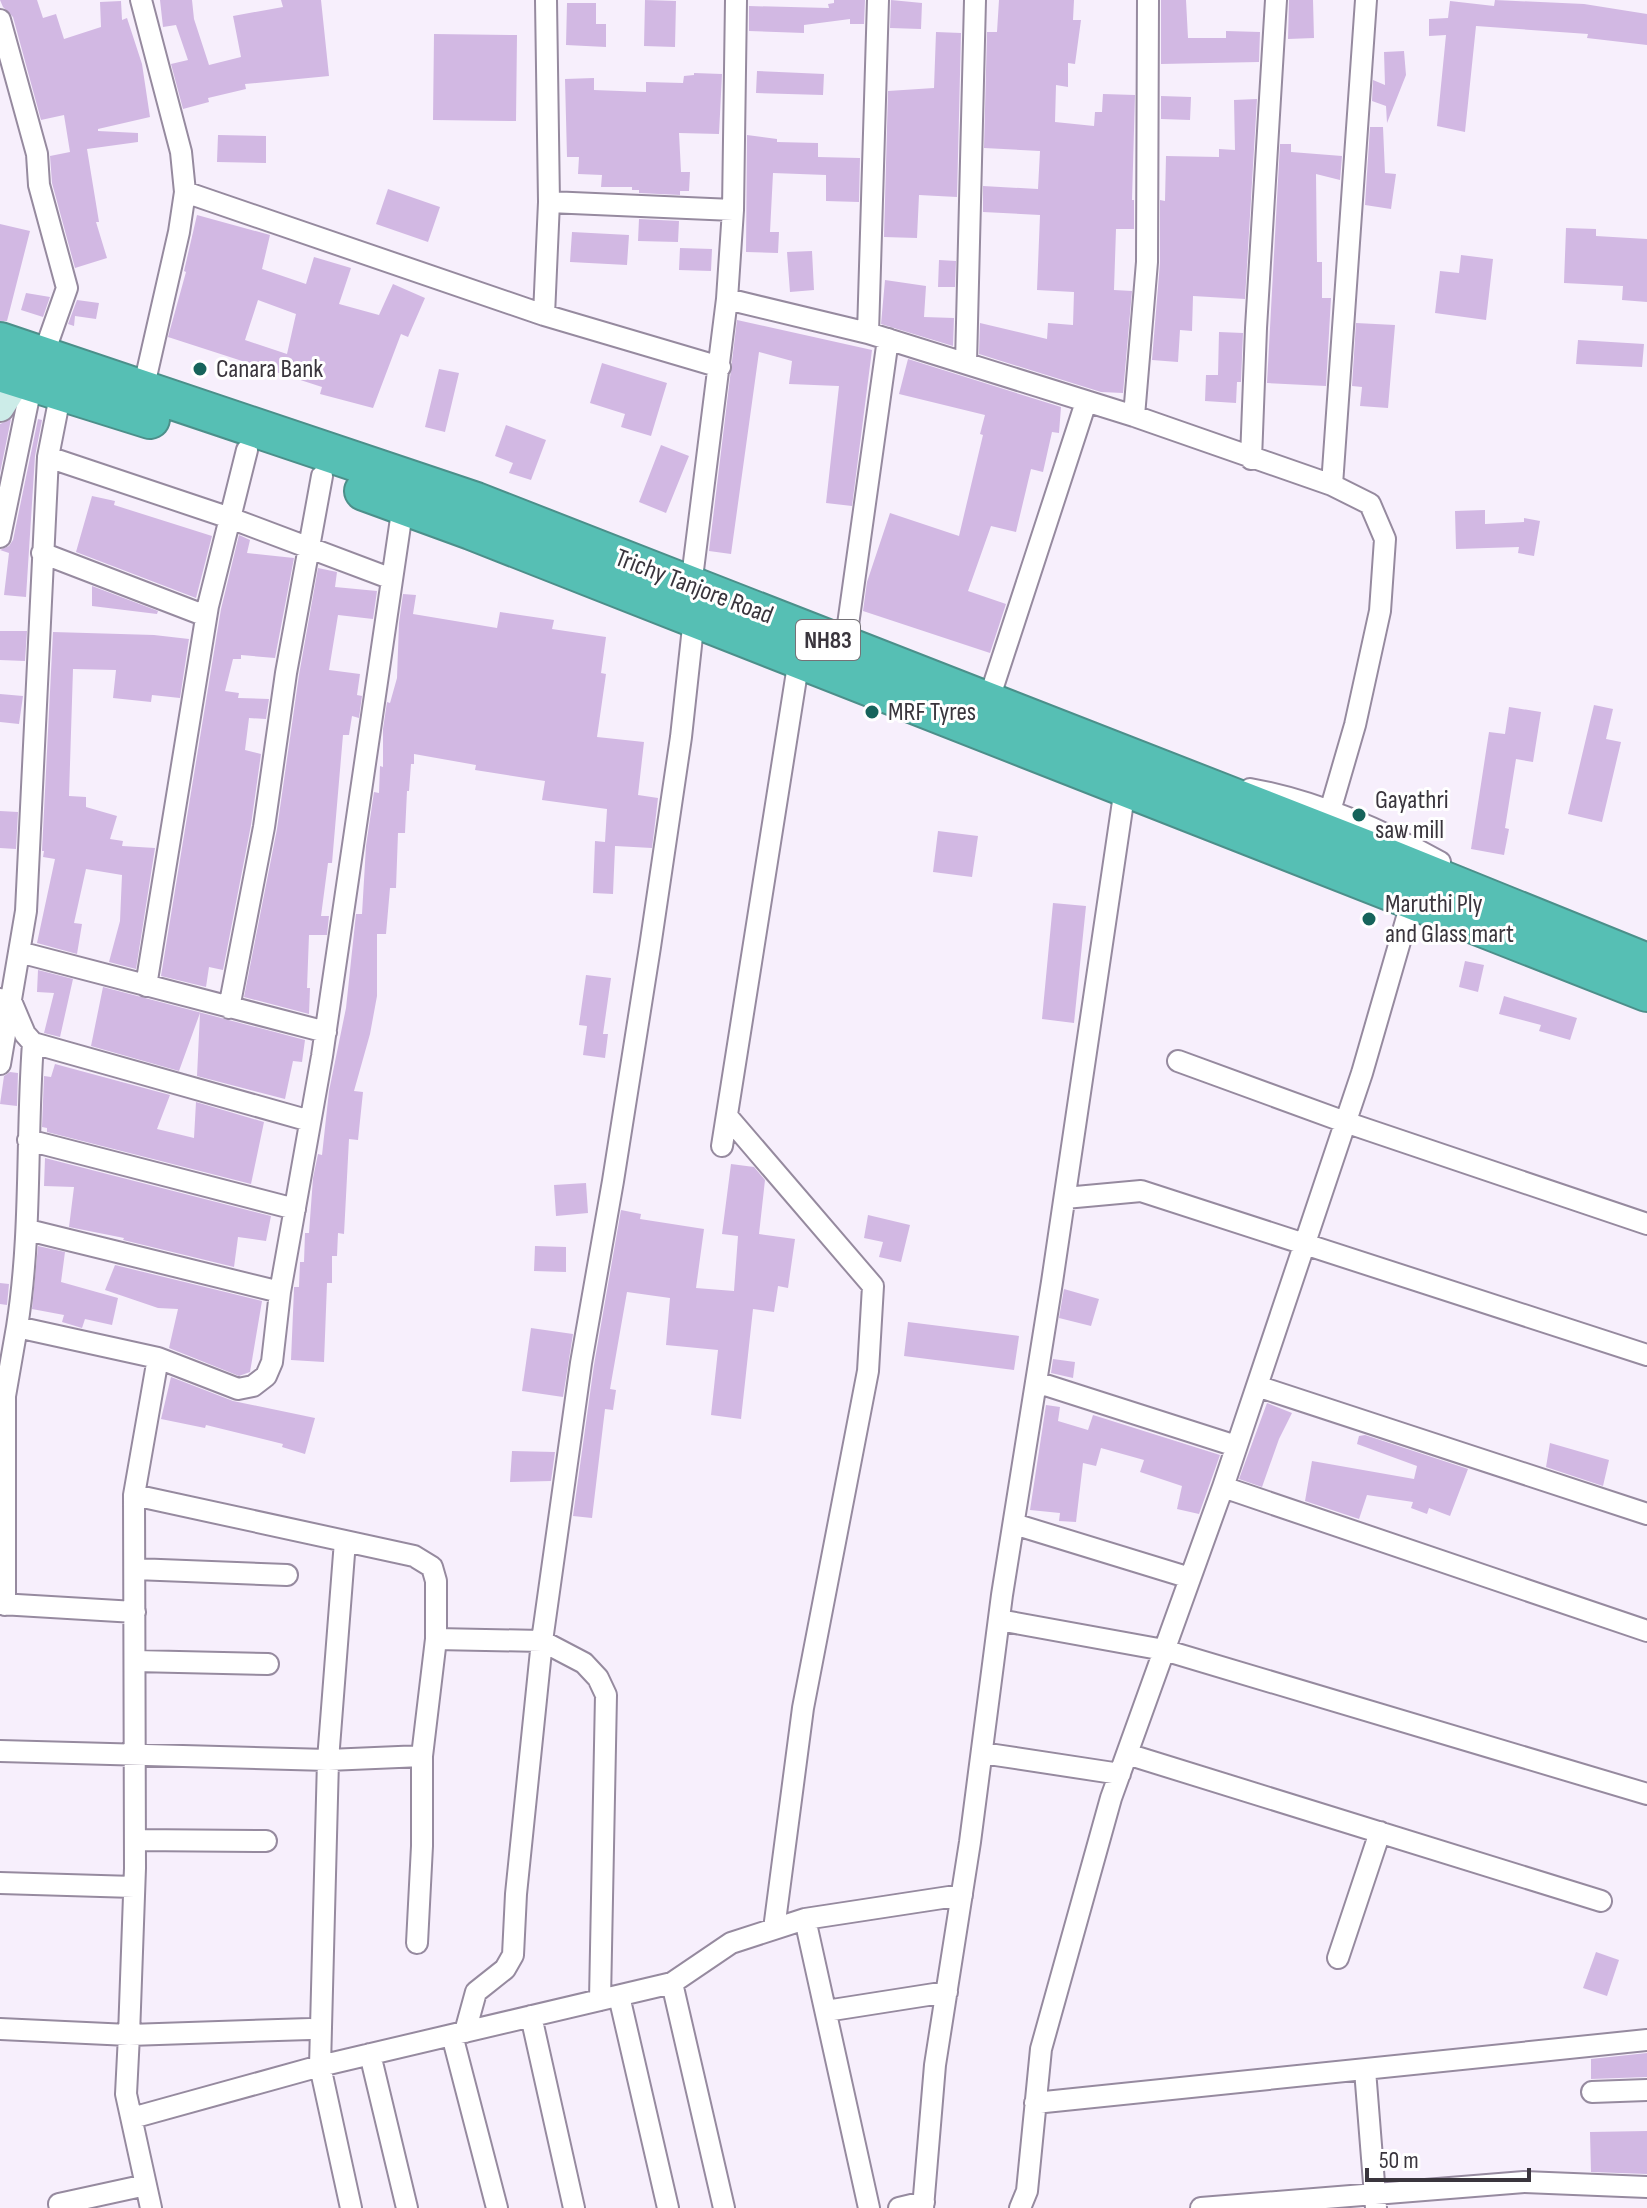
<svg xmlns="http://www.w3.org/2000/svg" width="1647" height="2208" viewBox="0 0 1647 2208" font-family="'Sofia Sans Condensed',sans-serif">
  <style>
    .building { fill: #d2b8e3; fill-rule: evenodd }
    .lines { fill: none; stroke-linecap: round; stroke-linejoin: round }
    .street-casing { stroke: #968a9f; stroke-width: 24 }
    .secondary-casing { stroke: #968a9f; stroke-width: 32 }
    .highway-casing { stroke: #4c8f8a; stroke-width: 42 }
    .street { stroke: #fff; stroke-width: 20 }
    .secondary { stroke: #ccece8; stroke-width: 28 }
    .highway { stroke: #56bfb4; stroke-width: 38 }
    .poi-dot { fill: #16635b; stroke: #fff; stroke-width: 3 }
    .labels { text-anchor: middle; dominant-baseline: central; stroke-width: 6; stroke-linejoin: round; paint-order: stroke }
    .shield { fill: #fff; stroke: #757277; stroke-width: 2 }
    .shield-label { font-size: 24px; font-weight: bold; fill: #3a353d }
    .poi-label { font-size: 26px; fill: #3a353d; stroke: #fff; text-anchor: start }
    .street-label { font-size: 26px; fill: #3a353d; stroke: #fff }
  </style>
  <rect width="100%" height="100%" fill="#f7effc"/>
  <path class="building" d="M0,0H37L43,18L56,14L64,39L101,27L100,2L121,1L122,20L127,18L142,64L150,117L98,129V131L138,133V142L87,149L99,222H96L107,258L75,268L52,183L50,156L70,152L64,115L41,120L13,17L3,7Z
    M160,0H192L194,19L209,65L241,57L233,16L283,7L281,0H321L329,76L245,84L246,89L208,98L209,102L183,109L171,64L188,60L176,25L163,27Z
    M645,0L676,1L675,47L644,46Z
    M834,0H865L864,24H850V19L804,25V33L749,31V6L829,8L828,4L834,3Z
    M891,0L922,3L921,29L890,28Z
    M999,0H1074L1073,20H1081L1075,64L1068,63V87L1056,85L1055,122L1094,126L1095,112H1102L1103,94L1135,95L1132,200H1134V229H1116L1114,290L1132,291L1123,393L1101,392L979,354L980,323L1047,339L1048,323L1073,325L1074,292L1037,290L1040,215L983,212V186L1038,189L1040,151L984,148L987,32H997Z
    M1161,0H1186L1188,38H1226V31L1260,32L1259,62L1161,64Z
    M1289,0H1313L1314,38L1288,39Z
    M1495,0L1584,4L1647,14V45L1587,38L1588,34L1476,26L1465,132L1437,126L1446,35L1429,36V19L1448,18L1450,1L1494,6Z
    M567,3H596V24H606V47L566,45Z
    M936,32L961,33L957,197L919,195L917,238L884,237L888,91L934,88Z
    M434,34L517,35L516,121L433,120Z
    M1404,51L1406,75L1387,123L1386,106L1372,101L1373,80L1385,85L1384,52Z
    M757,71L824,74L823,95L756,93Z
    M694,73L722,74L719,134L679,133L681,172H690L689,191H680V195L639,193V190H632V187H601L602,175L578,174L579,157H567L565,79L594,78V90L646,92V82L683,83L684,76L694,75Z
    M1161,96L1191,97L1190,120L1161,119Z
    M1257,99L1245,299L1193,296L1192,331L1180,330L1178,362L1152,360L1160,263V200L1165,201L1166,156L1219,157V149L1235,150L1234,100Z
    M1370,127H1383L1385,173L1396,174L1391,209L1365,205Z
    M218,135L266,136V163L217,162Z
    M747,135L777,139V142L818,143V157L860,158L859,202L826,201V175L773,173L770,232H779L778,253L746,252Z
    M1280,144H1291V152L1342,156L1340,180L1316,174L1317,262H1322V298H1331L1326,386L1267,383Z
    M388,189L440,207L428,242L376,224Z
    M197,215L270,235L262,269L306,284L314,257L351,268L339,304L379,315L393,284L425,298L408,337L401,334L373,408L320,394L322,387L168,337L186,272L184,271ZM258,300L296,314L287,354L245,340Z
    M639,219L679,221L678,242L638,241Z
    M0,224L30,231L7,321H0Z
    M1566,228L1596,229V236L1647,239V302L1622,300L1623,286L1564,283Z
    M572,232L629,235L627,265L570,262Z
    M680,248L712,249L711,271L679,270Z
    M812,251L814,290L790,292L787,252Z
    M1461,255L1493,259L1486,320L1435,313L1440,271L1459,273Z
    M939,260L956,261L955,287H938Z
    M885,280L926,286L924,317L954,318L953,346L881,324Z
    M26,293L50,297L43,317L21,310Z
    M77,300L99,303L96,319L75,316L74,326L68,324Z
    M737,320L872,350L852,506L826,503L839,386L789,384L792,361L759,352L731,554L709,551Z
    M1356,323L1395,325L1388,408L1360,406L1362,387L1352,386Z
    M1219,332L1243,333L1241,382H1237L1236,403L1205,401L1206,375H1218Z
    M1578,340L1644,344L1642,367L1576,364Z
    M908,359L1061,407L1059,433L1052,432L1043,472L1031,469L1016,532L991,526L968,591L1006,604L990,653L863,611L867,582L890,513L959,536L983,435L980,434L985,415L899,394Z
    M602,363L667,383L651,436L621,427L625,414L590,403Z
    M439,369L459,373L445,432L425,427Z
    M11,419L0,473V424Z
    M38,419L42,420L35,456L26,597L4,595L9,553L0,550L9,546L13,540Z
    M506,425L546,440L531,480L509,473L513,463L495,456Z
    M661,445L689,456L666,513L639,502Z
    M92,496L115,501L114,505L212,536L196,598L76,552Z
    M1485,510V524L1524,522V518L1540,521L1534,556L1518,553L1519,547L1456,549L1455,511Z
    M239,535L250,540L247,553L294,558L275,658L241,655V659H233L225,691L239,693L238,698L269,699L266,719L249,718L245,750L261,754L251,825L223,970L209,967L206,987L161,976L221,609Z
    M318,568L337,572L335,587L377,591L373,619L338,615L329,670L360,674L357,695L362,696L359,718L352,716L349,735H343L332,863H328L321,916H329L327,935H309L307,988H310L309,1014L244,997L277,829L299,675Z
    M92,586L158,611L157,614L92,606Z
    M403,594L416,595L413,614L497,628L500,612L554,620L552,629L606,637L601,673L606,674L597,737L644,742L638,795L658,798L654,832L652,848L615,846L613,894L593,893L595,841L605,842L607,809L542,800L545,781L475,770L476,765L414,754V764H411L409,791H407L405,833H398L396,888H390L386,934H377V996L370,1034L354,1091L363,1092L358,1140L349,1139L344,1234L338,1233L337,1256H332V1283H327L324,1362L291,1360L294,1289V1287H299L300,1262H304L305,1233H309L313,1178L318,1154L322,1155L329,1091L346,1008L356,914H362L366,846L374,792L379,793L380,766L383,767V729L387,702L390,703L397,678L399,623Z
    M0,631H27L25,661L0,660Z
    M53,632L154,635L189,639L180,698L152,695L151,702L113,698L116,670L73,669L69,796L86,797V807L117,816L110,839L123,841L122,846L155,848L136,969L109,962L120,921L122,875L86,869L74,923L82,924L77,954L37,943L55,859L43,857L44,851H42Z
    M0,694L23,696L19,724L0,722Z
    M1594,705L1613,709L1606,739L1621,742L1602,822L1568,814Z
    M1509,707L1541,712L1533,762L1516,759L1505,828L1509,829L1504,855L1471,849L1489,732L1505,734Z
    M0,811L18,812L16,849L0,848Z
    M938,831L978,836L972,877L933,872Z
    M1053,903L1086,906L1074,1023L1042,1019Z
    M1465,961L1484,965L1478,992L1459,987Z
    M38,970L73,979L60,1037L44,1033L54,993L37,992Z
    M586,975L611,978L603,1034H608L605,1058L583,1055L587,1026L579,1025Z
    M103,987L305,1040L302,1062L293,1061L285,1099L197,1076L200,1013L179,1071L91,1046Z
    M1504,996L1577,1018L1570,1040L1539,1031L1541,1025L1499,1014Z
    M55,1064L170,1095L157,1129L194,1138L196,1102L264,1122L251,1184L47,1132V1128L42,1127L44,1076L51,1077Z
    M10,1072L18,1073L17,1106L0,1104L4,1076Z
    M45,1158L271,1216L266,1241L238,1237L234,1267L123,1240L124,1238L69,1227L74,1187L44,1186Z
    M731,1164L754,1167L765,1180L759,1234L795,1239L788,1288L778,1286L774,1312L753,1309L741,1419L711,1415L718,1350L666,1345L670,1298L627,1292L610,1389L616,1390L613,1410L605,1409L592,1518L573,1516L594,1365L621,1210L641,1214L640,1219L704,1229L696,1288L734,1291L738,1236L722,1234Z
    M586,1183L588,1213L556,1216L554,1185Z
    M868,1215L910,1225L901,1262L879,1257L883,1242L864,1238Z
    M38,1246L65,1252L61,1282L118,1298L112,1325L85,1319L82,1328L62,1322L64,1315L32,1309Z
    M535,1246L566,1247V1272L534,1271Z
    M115,1265L262,1301L250,1372L239,1376L169,1348L178,1309L158,1308L105,1290Z
    M0,1283L9,1284L7,1305L0,1304Z
    M1064,1289L1099,1299L1091,1326L1059,1318Z
    M908,1322L1019,1336L1014,1370L904,1356Z
    M531,1328L573,1334L563,1397L522,1391Z
    M1053,1359L1075,1362L1073,1378L1051,1373Z
    M171,1377L233,1401L315,1418L305,1454L282,1447L283,1444L206,1425L205,1428L161,1419Z
    M1267,1403L1292,1413L1279,1439L1262,1487L1239,1479Z
    M1046,1405L1060,1407L1058,1421L1088,1430L1093,1415L1220,1455L1199,1514L1177,1509L1182,1486L1140,1472L1144,1460L1101,1448L1096,1466L1083,1463L1076,1522L1059,1521L1060,1513L1030,1510Z
    M1365,1435L1468,1469L1450,1516L1429,1508L1427,1514L1411,1508L1413,1502L1367,1495L1359,1519L1305,1501L1312,1461L1414,1479L1417,1466L1357,1444L1359,1436Z
    M1550,1443L1609,1460L1603,1486L1546,1467Z
    M512,1451L555,1452L551,1481L510,1482Z
    M1596,1952L1619,1960L1607,1996L1583,1988Z
    M1647,2053V2077L1591,2079V2059Z
    M1647,2131V2174L1591,2172L1590,2132Z"/>
  <g class="lines">
    <defs>
      <path id="street" d="M141,0L181,152L185,192L179,232L143,390
        M0,20L37,154L39,185L67,288L43,356
        M185,192L544,315L720,367
        M549,202L733,210
        M727,299L868,333L1134,416L1332,485L1370,504L1385,539L1380,611L1355,725L1330,811
        M544,315L549,202L546,0
        M868,333L878,0
        M966,363L975,0
        M1134,416L1147,262L1148,0
        M48,457L230,518L392,579
        M1251,459L1256,328L1276,0
        M1332,485L1366,0
        M0,537L32,382
        M42,553L206,616
        M691,586L727,299L733,210L736,0
        M845,646L888,339
        M988,702L1086,402
        M1250,789C1317,801 1380,829 1440,862
        M19,952L326,1032
        M146,986L208,606L247,450
        M0,999L11,1001L25,1034L33,1043C26,1138 32,1232 17,1327L158,1358L134,1495L135,1868L129,2035L0,2029
        M229,1008L264,827L286,673L322,476
        M33,1043L310,1121
        M1178,1061L1345,1122L1647,1224
        M0,1064L26,911L48,457L61,391
        M727,1116L873,1286L868,1371L803,1708L774,1929
        M28,1140L295,1209
        M722,1146L799,659
        M1065,1198L1141,1191L1647,1355
        M28,1230L280,1292
        M158,1358L238,1389L253,1386L266,1376L272,1362L280,1292L322,1056L403,505
        M1036,1382L1236,1446
        M1257,1386L1647,1514
        M1223,1487L1647,1631
        M134,1495L414,1556L432,1567L436,1581V1639L422,1756V1846L417,1943
        M1014,1524L1190,1578
        M345,1541L328,1760L320,2066L351,2208
        M135,1569L287,1575
        M0,1604L135,1612
        M5,1605V1396L17,1327
        M999,1620L1164,1650L1647,1794
        M436,1639L542,1641L584,1663L598,1678L606,1695L600,2000
        M135,1661L268,1664
        M0,1751L328,1760L422,1756
        M982,1753L1120,1774
        M1127,1754L1601,1901
        M135,1840L266,1841
        M0,1883L134,1887
        M805,1919L869,2208
        M1338,1958L1380,1832
        M672,1983L731,1943L805,1919L962,1895
        M619,1996L668,2208
        M826,2011L947,1992
        M531,2016L574,2208
        M465,2032L476,1992L505,1969L513,1955L516,1894L542,1641L581,1363L613,1181L650,947L681,737L694,618
        M452,2035L497,2208
        M370,2054L407,2208
        M1365,2070L1376,2208
        M1592,2092L1647,2090
        M1035,2103L1647,2040
        M132,2118L320,2066L672,1983L724,2208
        M59,2204L146,2185
        M151,2208L126,2094L129,2035L310,2029
        M899,2208L924,2202
        M923,2208L935,2065L970,1842L1002,1595L1052,1282L1125,788
        M1020,2208L1027,2191L1041,2049L1111,1798L1223,1487L1362,1073L1412,900
        M1201,2208L1524,2182L1647,2187"/>
      <path id="secondary" d="M0,407L27,364"/>
      <path id="highway" d="M0,342L476,502L1370,851L1647,963
        M0,372L150,419
        M364,491L471,530L1647,992"/>
    </defs>
    <use href="#street" class="street-casing"/>
    <use href="#secondary" class="secondary-casing"/>
    <use href="#highway" class="highway-casing"/>
    <use href="#street" class="street"/>
    <use href="#secondary" class="secondary"/>
    <use href="#highway" class="highway"/>
  </g>
  <g class="poi-dot">
    <circle cx="200" cy="369" r="8"/>
    <circle cx="872" cy="712" r="8"/>
    <circle cx="1359" cy="815" r="8"/>
    <circle cx="1369" cy="919" r="8"/>
  </g>
  <g class="labels">
    <rect class="shield" x="796" y="620" width="64" height="40" rx="6"/>
    <g class="shield-label">
      <text x="828" y="640">NH83</text>
    </g>
    <g class="poi-label">
      <text x="216" y="369">Canara Bank</text>
      <text x="888" y="712">MRF Tyres</text>
      <text x="1375" y="800">Gayathri<tspan x="1375" dy="30">saw mill</tspan></text>
      <text x="1385" y="904">Maruthi Ply<tspan x="1385" dy="30">and Glass mart</tspan></text>
    </g>
    <g class="street-label">
      <text transform="translate(694 587) rotate(21)">Trichy Tanjore Road</text>
    </g>
  </g>
  <path d="M1367 2168v12h162v-12" fill="none" stroke="#3a353d" stroke-width="4"/>
  <text x="1379" y="2168" font-size="24" fill="#3a353d" stroke="#ffffff" stroke-width="6" paint-order="stroke">50 m</text>
</svg>
